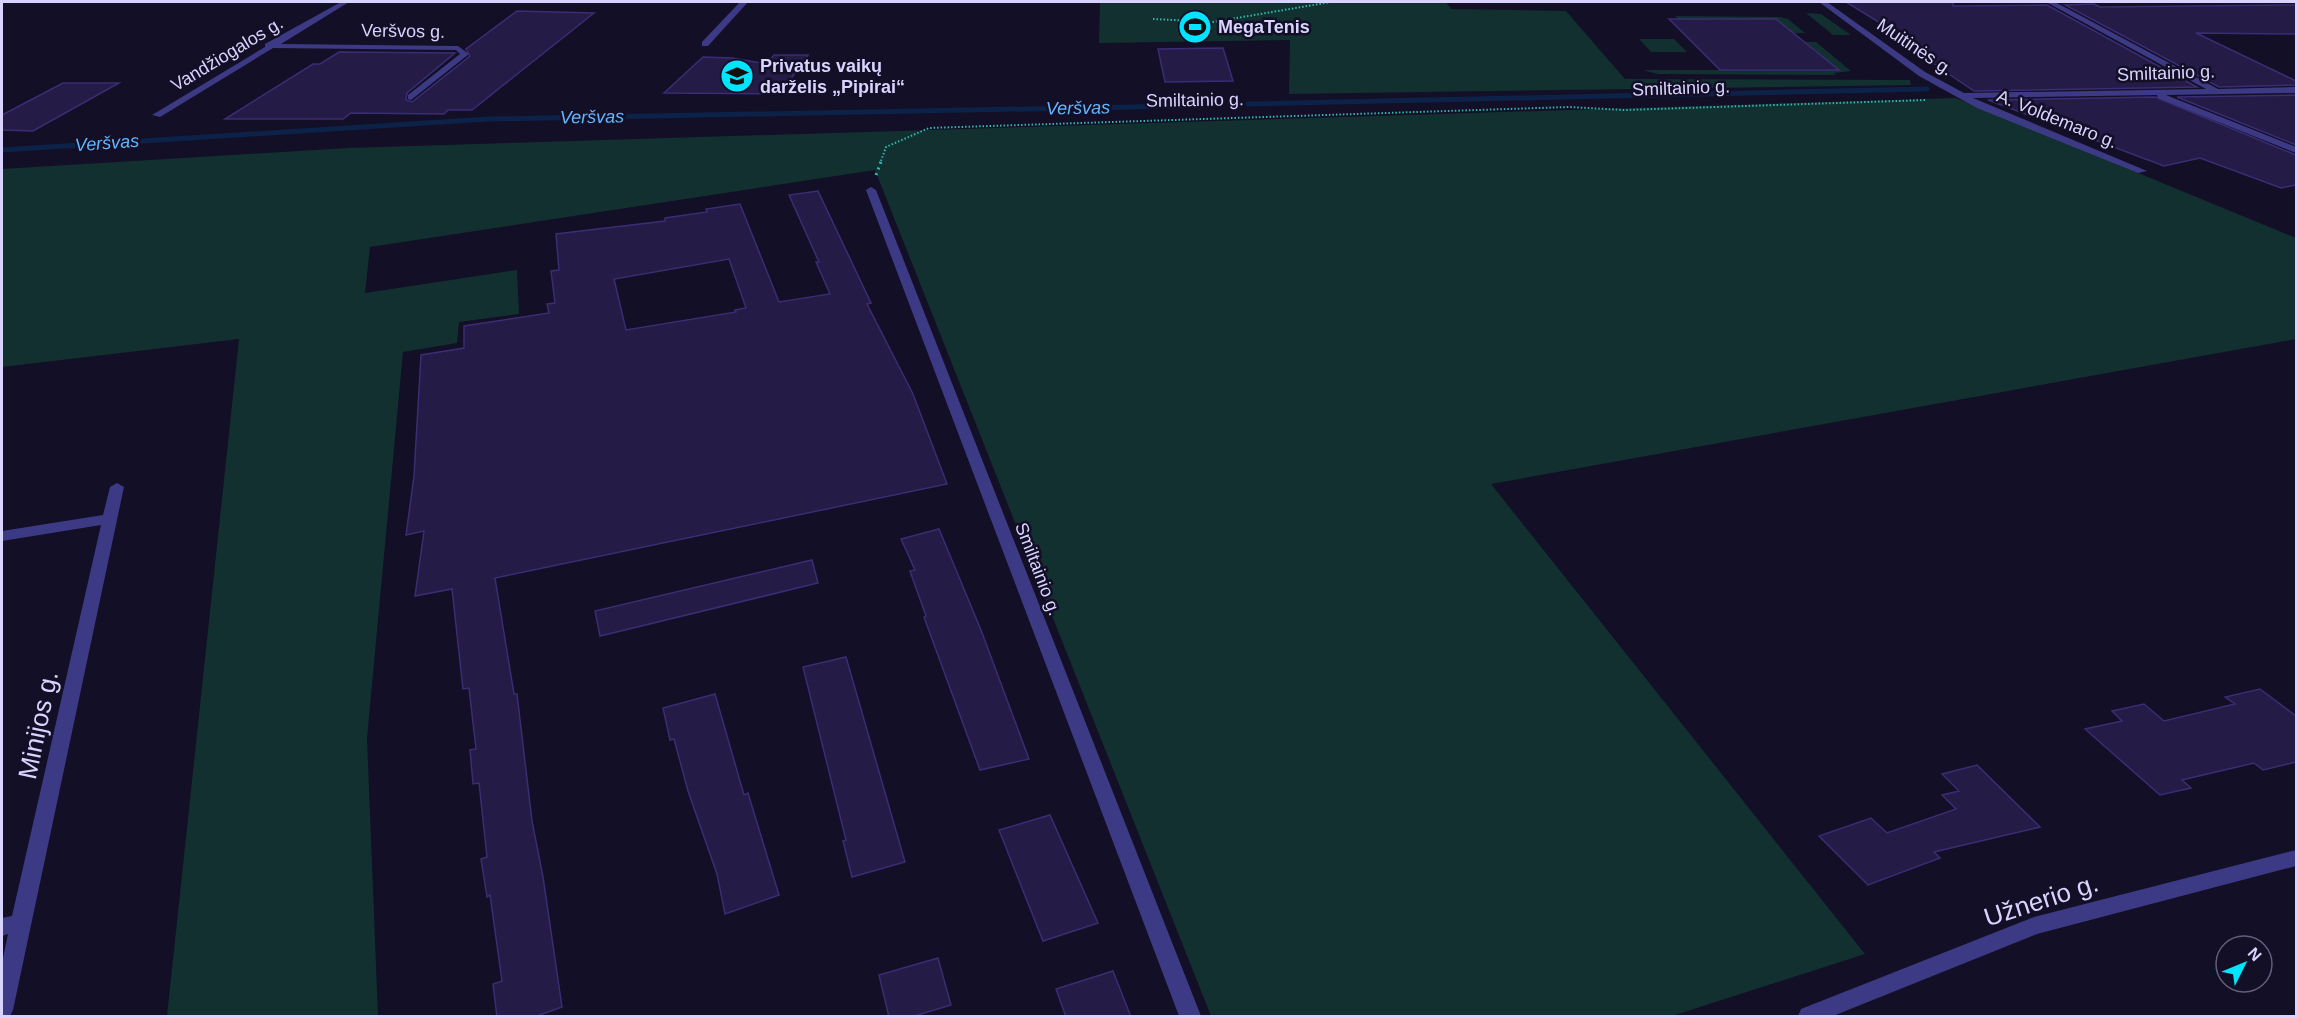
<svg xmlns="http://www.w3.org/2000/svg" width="2298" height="1018" viewBox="0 0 2298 1018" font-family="Helvetica,sans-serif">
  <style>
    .green { fill: #12302f }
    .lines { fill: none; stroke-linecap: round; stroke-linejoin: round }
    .stream { stroke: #0c2248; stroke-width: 5 }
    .building { fill: #241b47; stroke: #3b2d73; stroke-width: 1.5; fill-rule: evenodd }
    .path-far1 { stroke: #2fb8b0; stroke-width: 2; stroke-dasharray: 1.5 2; stroke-linecap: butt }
    .path { stroke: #2fb8b0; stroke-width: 3; stroke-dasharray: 2 4; stroke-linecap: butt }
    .minor { fill: #3d3a85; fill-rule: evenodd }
    .labels { text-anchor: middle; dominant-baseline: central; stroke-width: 5; stroke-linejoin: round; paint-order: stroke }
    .far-poi-label { font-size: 18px; font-weight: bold; fill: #d9d4ff; stroke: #130f26; text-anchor: start }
    .far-street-label { font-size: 18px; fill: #d9d4ff; stroke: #130f26 }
    .far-water-label { font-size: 18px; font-style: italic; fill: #62b6ff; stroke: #130f26 }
    .near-street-label { font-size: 26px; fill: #d9d4ff; stroke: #130f26 }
  </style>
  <rect width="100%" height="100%" fill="#130f26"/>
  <path class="green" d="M1100,2H1446L1451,9L1566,11L1625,79L1910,80L1911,85L1289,94L1290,40L1099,43Z
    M1806,13L1821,14L1851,35H1833Z
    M1675,16L1780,17L1788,19L1805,33H1793L1776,19H1678Z
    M1639,39H1674L1687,52H1651Z
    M1805,42H1816L1851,71L1834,73L1836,75L1657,74L1643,70H1838Z
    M1956,98L2296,238V339L1491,484L1865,954L1672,1016H1211L875,170L370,247L365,293L517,270L519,314L459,322L457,343L403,352L367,738L378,1016H167L239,339L2,367V169L348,148Z"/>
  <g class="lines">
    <path class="stream" d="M1248,104L1927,89
      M2,150L488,119L1184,106"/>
  </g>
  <path class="building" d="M1846,2H1953V6L2047,5L2197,87L1974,91L1890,34H1898Z
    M2094,4L2100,7L2296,5V34L2196,33L2296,81V85L2219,87L2065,5Z
    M517,11L594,13L472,110H448L444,114L351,113L343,119H225L313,64H320L339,52L455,53L407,93L406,100L412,102L470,56L466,49Z
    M1669,19H1776L1839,70H1720Z
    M1223,48L1233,81L1165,82L1158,49Z
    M774,55H808L780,94L664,93L703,57L732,58L767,64Z
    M63,83H119L33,131L2,130V115Z
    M2296,95V145L2177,97Z
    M2155,97L2296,155V185L2281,188L2200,158L2164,166L1988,100Z
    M818,191L871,303L867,304L913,394L947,484L495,578L514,694H517L532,821L543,877L562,1007L534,1017H497L493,984L502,981L490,895L487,897L481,859L487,857L479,783L473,784L470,750L476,749L469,688L463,689L452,589L415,596L424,531L406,535L414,476L421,355L464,348V326L549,313L547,304L555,303L551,271L559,270L556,234L665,221V218L707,212L706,209L740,204L779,302L830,294L816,262H819L789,195ZM729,259L746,308L735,310L736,312L626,330L614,279Z
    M939,529L981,630L1029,759L980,770L924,617L926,616L910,571L915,570L901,539Z
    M812,560L818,583L600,636L595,611Z
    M846,657L905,862L852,877L843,841L846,840L803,667Z
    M2260,689L2296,716V762L2263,770L2254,763L2182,780L2191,788L2160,795L2085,729L2122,721L2112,711L2144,704L2164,721L2235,704L2225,697Z
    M715,694L744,795L748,793L779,895L725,914L717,874L688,791L674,739L670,740L663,708Z
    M1977,765L2040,827L1934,852L1940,858L1868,885L1819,836L1871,818L1887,833L1956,809L1942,795L1959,791L1942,774Z
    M1050,815L1098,923L1043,941L999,830Z
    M938,958L951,1005L911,1017H889L879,975Z
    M1113,971L1131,1017H1066L1056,989Z"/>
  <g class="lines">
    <path class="path-far1" d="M1153,19L1213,22L1331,2
      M881,161L886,147L929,128L1569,107L1625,110L1927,100"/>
    <path class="path" d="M876,175L882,159"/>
    <path class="minor" d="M341,2H349L281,44L458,46L469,54L411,100L408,99V95L460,54L456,50L273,48L160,117L152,115L265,47V44Z
      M740,2H748L708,46H702V42Z
      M1819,2H1827L1925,72L1964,93L2206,89L2046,2H2055L2218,89L2296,87V93L2166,95L2296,147V153L2158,98L2157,95L1973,98L2147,171L2138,173L1977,108L1919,76Z
      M871,187L876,190L1201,1016H1179L866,190Z
      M117,483L124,487L13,1010L10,1016H2V963L8,934L2,936V918L12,916L101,525L2,541V531L103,515L110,487Z
      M2296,850V866L2037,934L1833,1016H1798L1801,1009L2034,917Z"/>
  </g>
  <defs>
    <symbol id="stadium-disc" viewBox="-11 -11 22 22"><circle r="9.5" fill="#00e5ff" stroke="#130f26"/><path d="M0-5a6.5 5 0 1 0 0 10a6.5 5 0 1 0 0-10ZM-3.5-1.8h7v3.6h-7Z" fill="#111"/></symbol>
    <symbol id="school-disc" viewBox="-11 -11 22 22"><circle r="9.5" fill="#00e5ff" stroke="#130f26"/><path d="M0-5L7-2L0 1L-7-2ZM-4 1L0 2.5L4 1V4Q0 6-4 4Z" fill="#111"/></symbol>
  </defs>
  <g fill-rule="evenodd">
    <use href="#stadium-disc" x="1176" y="8" width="38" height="38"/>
    <use href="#school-disc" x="718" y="57" width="38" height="38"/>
  </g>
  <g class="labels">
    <g class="far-poi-label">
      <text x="1218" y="27">MegaTenis</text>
      <text x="760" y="66">Privatus vaikų<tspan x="760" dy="21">darželis „Pipirai“</tspan></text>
    </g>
    <g class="far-street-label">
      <text transform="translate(403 31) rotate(1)">Veršvos g.</text>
      <text transform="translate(1915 47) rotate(34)">Muitinės g.</text>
      <text transform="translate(227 54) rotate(-31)">Vandžiogalos g.</text>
      <text transform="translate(2166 73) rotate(-2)">Smiltainio g.</text>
      <text transform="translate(1681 88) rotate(-2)">Smiltainio g.</text>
      <text transform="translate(1195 100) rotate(-1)">Smiltainio g.</text>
      <text transform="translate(2057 119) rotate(22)">A. Voldemaro g.</text>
      <text transform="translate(1038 569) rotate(69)">Smiltainio g.</text>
    </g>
    <g class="far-water-label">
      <text transform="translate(1078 108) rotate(-1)">Veršvas</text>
      <text transform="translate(592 117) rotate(-1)">Veršvas</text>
      <text transform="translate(107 143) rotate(-4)">Veršvas</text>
    </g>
    <g class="near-street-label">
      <text transform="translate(38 725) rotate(-78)">Minijos g.</text>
      <text transform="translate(2041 900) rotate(-18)">Užnerio g.</text>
    </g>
  </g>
  <rect width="2298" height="1018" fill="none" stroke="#d9d4ff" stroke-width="6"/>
  <g transform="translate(2244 964) rotate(47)"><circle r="28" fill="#130f26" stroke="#625e7d" stroke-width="1.5"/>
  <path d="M0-4.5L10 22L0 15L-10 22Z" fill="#00e5ff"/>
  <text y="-9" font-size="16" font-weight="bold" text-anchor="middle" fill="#d9d4ff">N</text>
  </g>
</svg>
